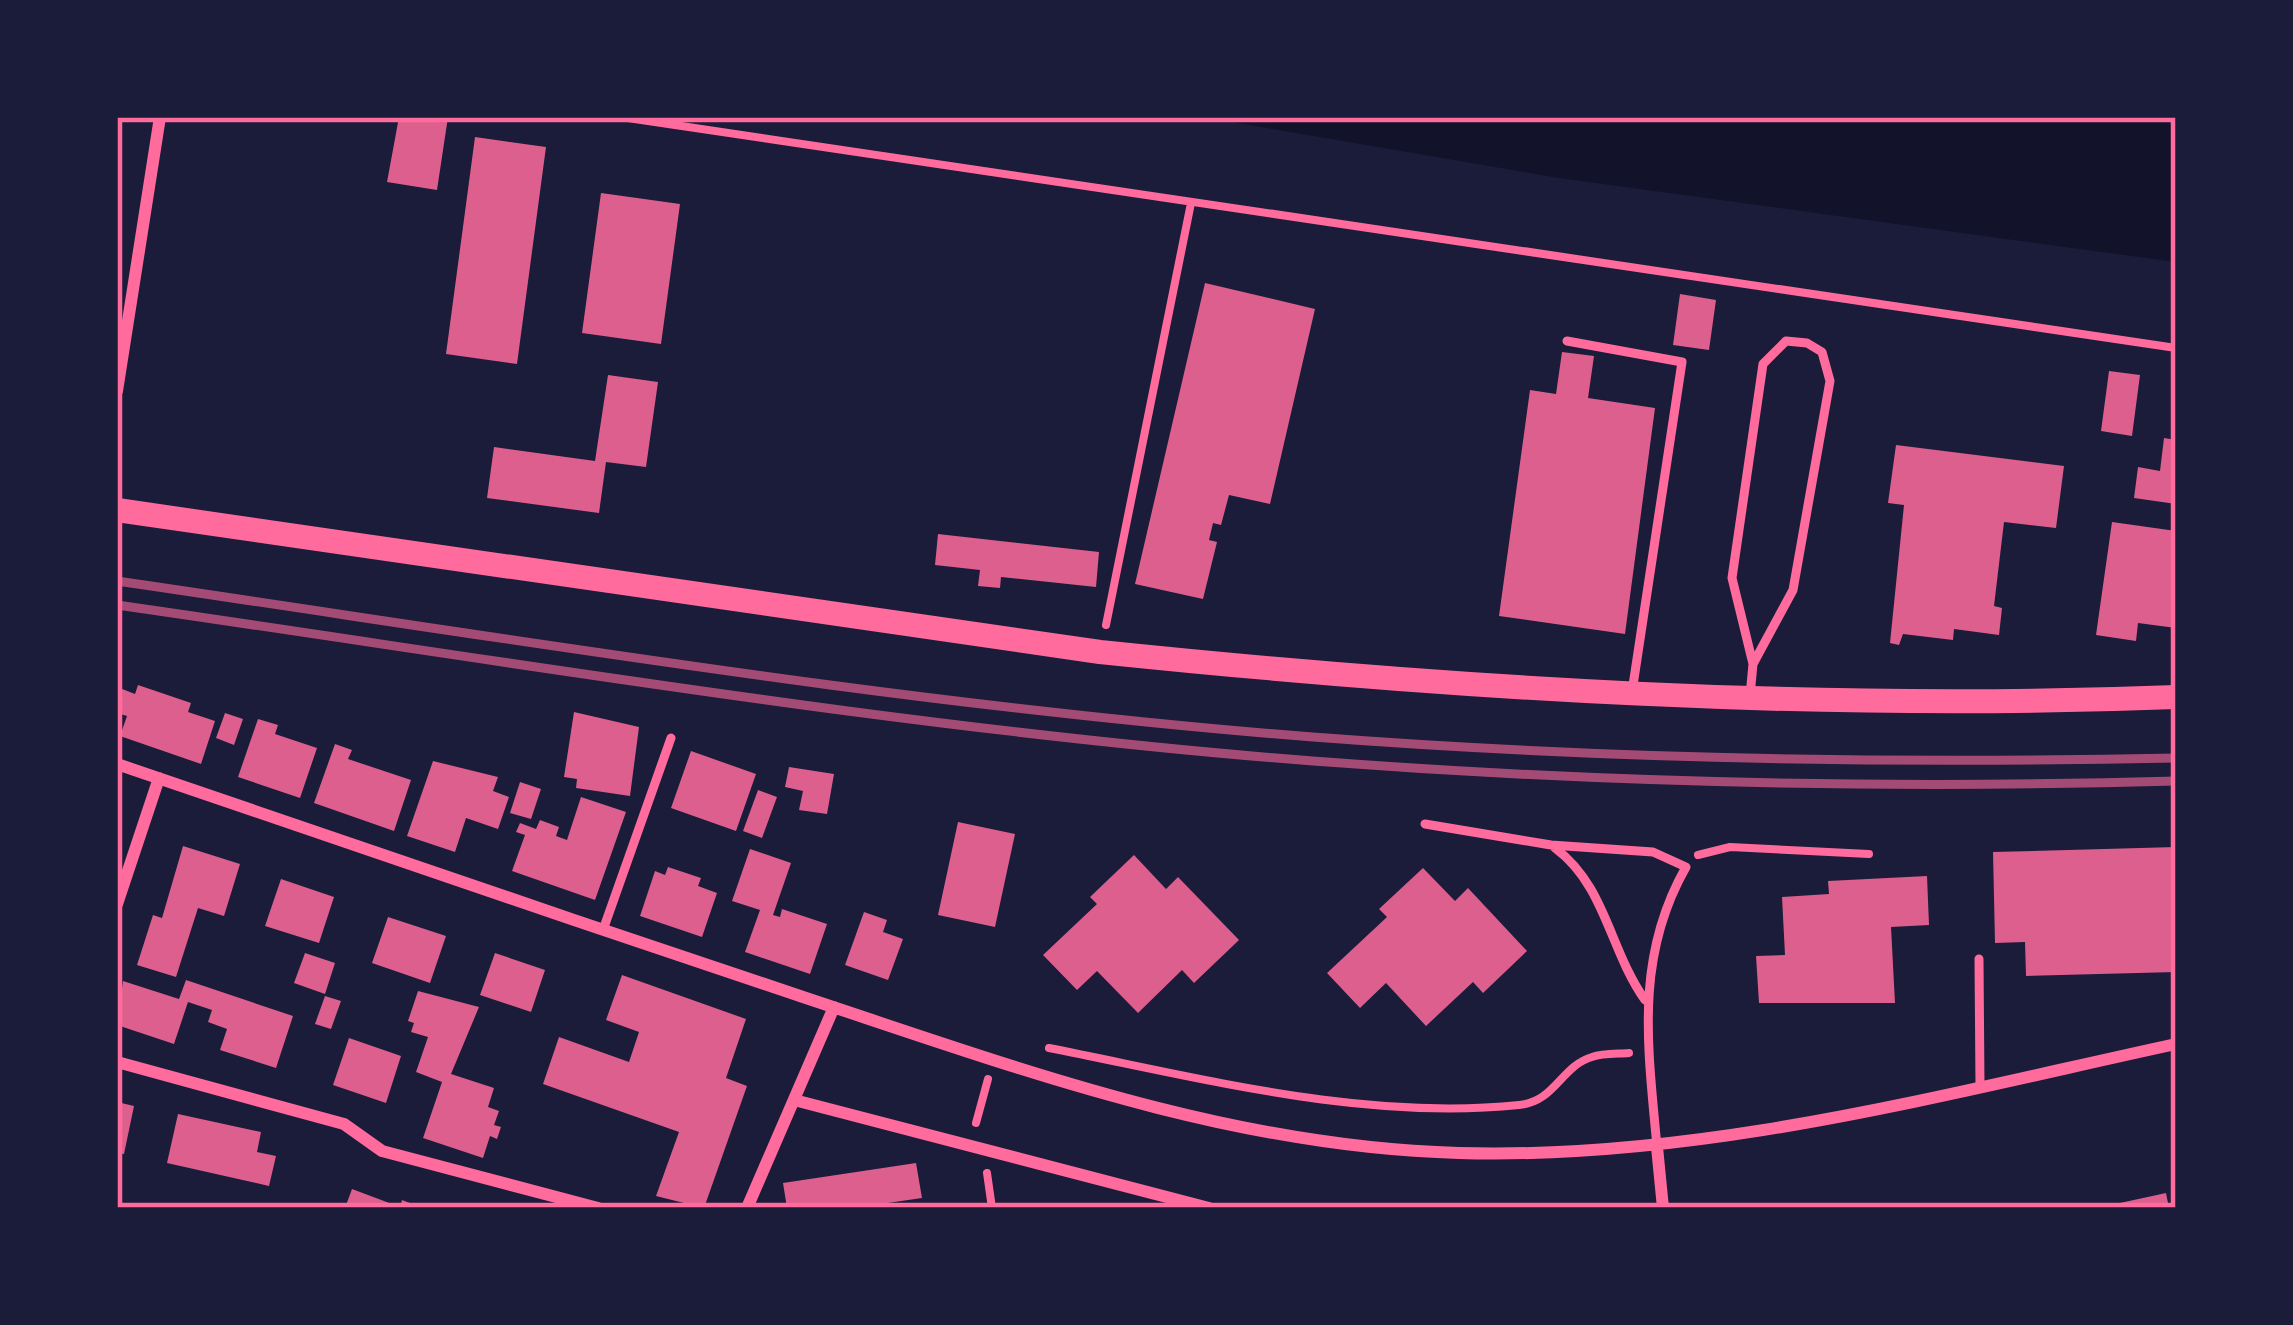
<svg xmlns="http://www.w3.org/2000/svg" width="2293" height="1325" viewBox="0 0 2293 1325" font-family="'Roboto Condensed',sans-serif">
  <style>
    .water { fill: #12122b }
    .building { fill: #dd5f8e }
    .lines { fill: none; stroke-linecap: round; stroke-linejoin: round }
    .path { stroke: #ff6b9d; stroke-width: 8 }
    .service { stroke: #ff6b9d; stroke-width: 9 }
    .minor { stroke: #ff6b9d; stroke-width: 12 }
    .secondary { stroke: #ff6b9d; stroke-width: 24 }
    .rail { stroke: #a44b75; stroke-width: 9 }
    .neatline { fill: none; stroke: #ff6b9d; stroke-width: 4.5 }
  </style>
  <rect width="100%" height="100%" fill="#1b1b3a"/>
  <path class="water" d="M1203,117H2176V262L1559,178Z"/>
  <path class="building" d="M399,117H448L437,190L387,182Z
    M475,137L546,147L517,364L446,354Z
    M601,193L680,204L661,344L582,333Z
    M1205,283L1315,309L1270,504L1229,495L1221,525L1213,523L1209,540L1217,542L1203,599L1135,584Z
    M1680,294L1716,300L1709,350L1673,345Z
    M1562,352L1594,356L1588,398L1655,408L1625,634L1499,616L1530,390L1556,394Z
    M2109,371L2140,375L2132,436L2101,431Z
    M608,375L658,382L646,467L606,462L599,513L487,498L494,447L595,461Z
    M2164,438L2176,440V504L2134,498L2138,467L2160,471Z
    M1896,445L2064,466L2056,528L2004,522L1994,606L2002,608L1999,635L1954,629L1953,640L1903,634L1899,645L1890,643L1904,505L1888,503Z
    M2112,522L2176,531V628L2138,623L2136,641L2096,635Z
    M938,534L1099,552L1096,587L1001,577L1000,588L978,586L980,570L935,565Z
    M138,685L191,703L188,712L215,721L201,764L120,736L127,716L117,713V687L135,694Z
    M574,712L639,727L630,796L576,788L577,779L564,777Z
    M225,713L243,719L234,745L216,738Z
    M258,719L278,725L275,734L317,748L300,798L238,777Z
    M335,744L352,750L348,759L411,780L394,831L314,803Z
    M691,751L756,774L736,831L671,808Z
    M433,761L498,777L493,791L509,797L498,829L466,818L455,852L407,836Z
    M789,767L834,774L827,814L799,810L803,791L785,787Z
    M520,782L541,789L531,819L510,813Z
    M758,790L777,797L762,838L743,831Z
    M581,797L626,812L595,900L512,871L525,835L516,832L520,823L536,829L540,820L559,827L556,836L567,840Z
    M958,822L1015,834L995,927L938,915Z
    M183,846L240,864L224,916L198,908L176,977L137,965L153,915L162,918Z
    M2176,847V972L2026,976L2025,942L1995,943L1993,852Z
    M750,849L791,863L773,915L780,917L782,909L827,924L810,974L745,952L760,910L732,901Z
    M1134,855L1166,889L1178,877L1239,940L1194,983L1182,970L1138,1013L1097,971L1077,990L1043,955L1097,904L1090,897Z
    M668,867L701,878L698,886L717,893L702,937L640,916L655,871L665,875Z
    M1423,868L1455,901L1468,888L1527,951L1483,993L1473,982L1426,1026L1386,983L1360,1008L1327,973L1387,917L1379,909Z
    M1927,876L1929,925L1891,927L1895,1003H1759L1756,956L1785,955L1782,897L1829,894L1828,881Z
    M281,879L334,897L319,943L265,926Z
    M864,912L887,920L883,932L903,939L888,980L845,965Z
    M388,917L446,936L430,983L372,963Z
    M305,953L335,963L325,994L294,983Z
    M495,953L545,970L531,1012L480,995Z
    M622,975L746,1019L726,1078L747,1086L704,1208L656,1196L679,1132L543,1084L559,1037L629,1062L639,1032L606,1020Z
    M186,980L293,1016L276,1068L220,1050L227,1029L208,1022L212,1010L188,1002L174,1044L117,1025L123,981L179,999Z
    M418,991L479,1007L451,1074L494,1088L488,1107L499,1111L494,1125L501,1127L497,1139L490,1136L483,1158L423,1138L442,1082L416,1072L428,1037L411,1032L414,1023L408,1021Z
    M325,996L341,1001L331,1029L315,1024Z
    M349,1038L401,1056L386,1103L333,1085Z
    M117,1102L134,1106L124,1154L117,1153Z
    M178,1114L261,1132L257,1152L276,1156L269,1186L167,1163Z
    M916,1163L922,1198L853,1208H787L783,1183Z
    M352,1189L400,1207L402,1200L423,1208H345Z
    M2166,1193L2169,1208H2106V1206Z"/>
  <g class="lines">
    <path class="path" d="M621,117L2176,348
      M1106,625L1191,203
      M1698,855L1730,847L1869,854
      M1049,1048C1202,1078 1362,1121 1519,1105C1555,1102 1561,1066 1592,1057C1603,1053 1618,1054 1629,1053
      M976,1123L988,1079
      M987,1173L992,1208"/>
    <path class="service" d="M1567,341L1682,362L1632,692
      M1750,696L1753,664L1793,590L1830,381L1822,352L1807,343L1786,341L1763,364L1732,578L1753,664
      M1425,824L1551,845L1653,852L1686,867C1634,958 1648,1047 1657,1147
      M1555,848C1606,886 1609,949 1645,1000
      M603,930L671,738
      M1979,959L1980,1086"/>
    <path class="minor" d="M117,391L160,117
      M117,764C346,843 576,921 806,998C1020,1069 1231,1147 1459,1153C1702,1160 1940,1095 2176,1044
      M117,904L159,778
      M117,1062L344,1124L382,1151L598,1208
      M798,1101L1209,1208
      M1657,1147L1663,1208
      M747,1208L834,1007"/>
    <path class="secondary" d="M117,510L1100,652C1456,689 1818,711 2176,697"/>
    <path class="rail" d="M117,581C514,639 913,706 1313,737C1600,759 1888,764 2176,758
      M117,605C514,662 913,730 1313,761C1600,783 1888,789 2176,781"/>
  </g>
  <rect width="2293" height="1325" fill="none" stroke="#1b1b3a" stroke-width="240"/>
  <rect x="120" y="120" width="2053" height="1085" class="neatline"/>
</svg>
